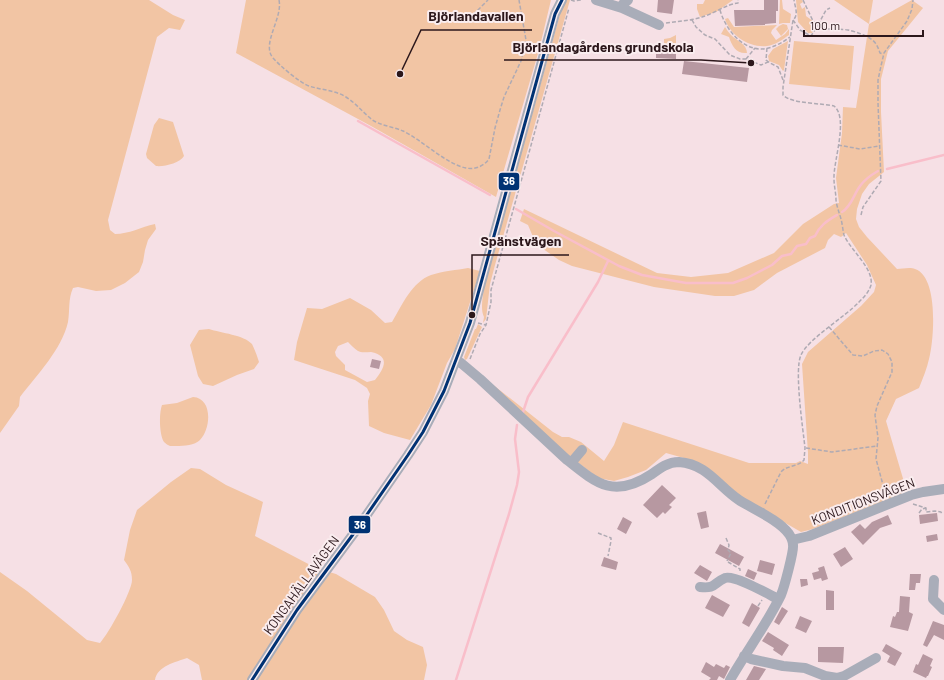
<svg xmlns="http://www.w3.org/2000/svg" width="944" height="680" viewBox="0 0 944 680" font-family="Barlow,sans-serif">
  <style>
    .green { fill: #f2c5a4; fill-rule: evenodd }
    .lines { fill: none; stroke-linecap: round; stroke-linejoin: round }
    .stream { stroke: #f9beca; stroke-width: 2.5 }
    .building { fill: #b798a1 }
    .path { stroke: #afaab3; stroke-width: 1.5; stroke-dasharray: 4 2; stroke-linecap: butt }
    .minor { stroke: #a9adb9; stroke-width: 10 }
    .bus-1-casing { stroke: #faedef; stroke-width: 6 }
    .bus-1 { stroke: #003273; stroke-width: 3 }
    .labels { text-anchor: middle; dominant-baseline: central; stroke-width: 4; stroke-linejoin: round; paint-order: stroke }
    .street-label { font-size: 13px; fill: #2c171b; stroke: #faedef }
    .leader { fill: none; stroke: #2c171b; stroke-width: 1.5 }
    .callout-dot { fill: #2c171b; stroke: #faedef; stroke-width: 1.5 }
    .callout-label { font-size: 14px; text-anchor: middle; font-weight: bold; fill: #2c171b; stroke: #faedef; stroke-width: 4; stroke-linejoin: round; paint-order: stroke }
    .line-badge { stroke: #faedef; stroke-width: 1.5 }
    .badge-label { font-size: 11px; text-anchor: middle; font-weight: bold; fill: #fff }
  </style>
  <rect width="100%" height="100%" fill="#f6e0e5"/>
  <path class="green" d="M0,0H149L173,15L185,20L180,30L169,28L157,37L108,220L110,230L115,234C129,234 141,227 155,224L156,229L148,240L145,250L143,262L139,272L125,283L111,290L96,291L78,287L73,288C68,299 70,310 68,322C62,349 37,375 20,397L19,406L0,433Z
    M246,0H551L539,50L496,197L371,126L236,53Z
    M564,0H570L495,265L490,284L486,319L483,323L484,317C480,309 483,297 484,287Z
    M705,0H733L716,12L700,17L697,9V4H703Z
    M780,0H782L783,9L791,14L790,23H783L779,24Z
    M796,0H802L803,2L800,4L802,9L805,7L806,16L817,24L812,33H808L798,22Z
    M834,0H873L869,24L912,0L923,8L888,51L881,79V112L884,172L869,184L862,194L857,209L856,219L859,227L867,237L897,269C902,269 910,267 915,269C939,277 934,340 929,359C927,368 923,378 919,388L896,399L886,421L907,492L813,529L801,532L744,499L691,460L666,453L646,470L628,477L614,481L598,478L553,443L492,384L553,432L562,437H569L581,442L604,461L614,445L623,422L749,463H796L800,461L808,464V453L802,364L808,352L861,306L874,292L876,285L867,265L846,233L841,237L834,234L828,240L825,248L777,273L754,290L734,296H715L654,287L572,266L559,260L536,244L528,225L520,221L524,209L657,273L691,277L728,273L774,253L803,224L834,204L839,203L836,178L842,133L843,107L856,108L869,24Z
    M728,18L734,27L777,25L772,30L771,33L776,40L785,34L789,29V35C782,40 775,45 767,46C749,48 730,35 725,19Z
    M783,24L787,25L788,29L781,36L776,29L779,26Z
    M725,27C727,30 729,33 731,35C737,41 747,44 747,53C736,54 732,46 729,37L721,34Z
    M676,35V47H664V39L670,38Z
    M788,41L784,70L783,71L779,65L769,61L768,56L773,49Z
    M794,41L854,46L850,90L789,84Z
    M159,118L173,122L184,156C180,163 164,167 156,166L147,158L146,154L154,125Z
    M468,268L480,271L455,349L447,363L431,405L410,440L384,433L369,426L368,401L370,394L367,388L355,380L294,360L297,342L307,308L322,309L350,298L371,310L385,323L392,322C402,305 412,282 431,275C443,271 457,270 468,268ZM348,342C351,345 355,349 358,351C361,353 367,352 371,352C391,356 384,369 375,380L367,382L345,370V365L336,356L335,352L338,346Z
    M478,324L482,327L467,359L465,360L464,357L475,329H476Z
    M209,329C221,333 244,335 252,344C255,350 257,356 259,362L254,369L237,375L213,386L203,384L198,376L190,345L199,330Z
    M193,397C213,398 211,429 200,440C193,447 178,446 170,446C168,445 166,444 164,442C159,434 159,413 162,405L177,403Z
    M191,468L200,469L226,485L263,502L255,536L316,568L336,574L375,597L384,610L394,631L407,640L423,647L427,665L424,680H202L199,665L187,658C176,662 157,666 155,680H0V572L27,591L87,640L100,643C109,633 132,591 132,580C132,571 129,567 124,560L130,530L137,510L171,482Z"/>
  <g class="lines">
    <path class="stream" d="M358,121L490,195
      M887,169L944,155
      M516,209L554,231L619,266L642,275L686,283H733L747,278L772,265L782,256L791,254L797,246L806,244L810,238L815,236C820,225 827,221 837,215
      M842,212C851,207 854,194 860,186C865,179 871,175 878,171
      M523,412L528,397L598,282L608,261
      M456,680L509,514L517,485L519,472L515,439L517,425"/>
  </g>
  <path class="building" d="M658,0H674L672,14L657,12Z
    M764,0H778V11H776V23L765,24V25L735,26L734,10H764Z
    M656,47L676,48V59L656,58Z
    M684,61L749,68L747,82L682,74Z
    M372,359L381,361L379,369L370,367Z
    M662,485L676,498L669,505L672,507L665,514L663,512L657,518L643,505Z
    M706,511L709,527L701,529L697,513Z
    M937,513L938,521L920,524L919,515Z
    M888,515L892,524L880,528L863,545L851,532L860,524L865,529L872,522Z
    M623,517L632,522L626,534L617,529Z
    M937,534L938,540L927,542L926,536Z
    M720,544L744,557L739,566L715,553Z
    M845,547L853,559L841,567L833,554Z
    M604,557L618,562L616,570L601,566Z
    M760,560L775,564L772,575L757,571Z
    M700,565L712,572L707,581L694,573Z
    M824,566L828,579L822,581L821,578L814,580L812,573L819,571L818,568Z
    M748,569L757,573L754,580L745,576Z
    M910,574H921L920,583H916L915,590H909Z
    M800,579H807L808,585L801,587Z
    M826,590L834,591V610H826Z
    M712,595L730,605L723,617L705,608Z
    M900,596L910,597L909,612L913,614L908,631L890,627L893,616L895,617L897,612H899Z
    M752,603L760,608L749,627L742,623Z
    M782,607L788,611L779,625L774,622Z
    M800,616L812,621L806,633L795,628Z
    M933,621L944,625V640L934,635L927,647L923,645Z
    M768,632L789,645L782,656L773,650L774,648L762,641Z
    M886,644L902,653L895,666L887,662L890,656L882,651Z
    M818,647H844L843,663L818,662Z
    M923,654L933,659L930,666L932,667L928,676H927L926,678L913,672L916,664L918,665Z
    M706,662L714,667L716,664L724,668L726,665L730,667L724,679L719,676L717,680H709L711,678L701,672Z
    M754,666L766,669L759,680H746Z"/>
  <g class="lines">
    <path class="path" d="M279,0C283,18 261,44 273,58C279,65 300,83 309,86C321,90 335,90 346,97C357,104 364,114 374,121C383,126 394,127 403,131C422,140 446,164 466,168C475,170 484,166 489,159L495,128L500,110L504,97L521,61L526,40L519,0
      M571,0L574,1L581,0
      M803,0L813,21L818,25L826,10L830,8
      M720,10C725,28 741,49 761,49C771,49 782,43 790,37
      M692,20L696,27L705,35L715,39L730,55L740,59H746L761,65L768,62
      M793,20L800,30L811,36L818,25C830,32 836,28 848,30C857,32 872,37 876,44C878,47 879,50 880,53L883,54
      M464,22L474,14L488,0
      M666,23C678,21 690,21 702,17C713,14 727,4 738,3V0
      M767,48L766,60L770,63L778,67L783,80
      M746,59L755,48
      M838,145L860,149L879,146
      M861,215L863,207L881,181L878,103V80L881,66L884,53L907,21L912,9L913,0
      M478,323L486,325
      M829,327L853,355L863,356L874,351L882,350L888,354L892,362V372L877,406L875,415L878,438L876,459L886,496
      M470,359L480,334L486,325L491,302V290L569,8
      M806,448L832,452L877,446
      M765,504L781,472C787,465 798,467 804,460L805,448C803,429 794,370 801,355C808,339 845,317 859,302C864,297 869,292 871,285C874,268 850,250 844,235C843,232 843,228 842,224C841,216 837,209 836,200C836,193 834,186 834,179C833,162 849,118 834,106C822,103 791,104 783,95V87L793,20C799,15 795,7 794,0
      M913,504L926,508V512L935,511L941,512L942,514
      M919,513L922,509L926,508
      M598,533L611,538V541L608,556
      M726,538L729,545L728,550L731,553L727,561
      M728,562L740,569V571
      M758,606L762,600"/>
    <path class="minor" d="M596,0L622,8L659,25
      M622,8L623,4L628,0
      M457,361L461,363L480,379L566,459C597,484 614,499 652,474C660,468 668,462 679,462C707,464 718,486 739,500C753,509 779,520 789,534C791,537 793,541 793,545C794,551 784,588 781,595C767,624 746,652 730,680
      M571,463L582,450
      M792,540L809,536L911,495L923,492L944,489
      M934,580L933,599L944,610
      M700,587C716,589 713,583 725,578C735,575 768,594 778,599
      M744,656L751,659L783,666L805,668L825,676L837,678L844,676L876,658
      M252,680L297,610L357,529L408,455L423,432L444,391L470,323L555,14L562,0"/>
    <defs>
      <path id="bus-1" d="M252,680L297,610L357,529L408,455L423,432L444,391L470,323L555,14L562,0"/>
    </defs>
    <use href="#bus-1" class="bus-1-casing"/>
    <use href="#bus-1" class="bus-1"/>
  </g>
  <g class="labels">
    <g class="street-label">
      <text transform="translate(863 501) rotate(-21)">KONDITIONSVÄGEN</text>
      <text transform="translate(301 585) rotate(-54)">KONGAHÄLLAVÄGEN</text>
    </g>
  </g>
  <path class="leader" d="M400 74L421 30H532M751 63L701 60H504M472 315L472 255H569"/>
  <g class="callout-dot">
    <circle cx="400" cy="74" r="4"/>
    <circle cx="751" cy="63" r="4"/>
    <circle cx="472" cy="315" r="4"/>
  </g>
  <g class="callout-label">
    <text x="476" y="21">Björlandavallen</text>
    <text x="603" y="52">Björlandagårdens grundskola</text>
    <text x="521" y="246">Spänstvägen</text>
  </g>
  <g class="line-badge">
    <rect x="498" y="172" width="22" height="19" rx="4" fill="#003273"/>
    <rect x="348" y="515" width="23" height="19" rx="4" fill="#003273"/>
  </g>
  <g class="badge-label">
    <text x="509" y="185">36</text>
    <text x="360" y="529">36</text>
  </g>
  <path d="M804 30v6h119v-6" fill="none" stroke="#2c171b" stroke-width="2"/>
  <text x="810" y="30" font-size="12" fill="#2c171b" stroke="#faedef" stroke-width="3" paint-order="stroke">100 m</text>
</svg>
